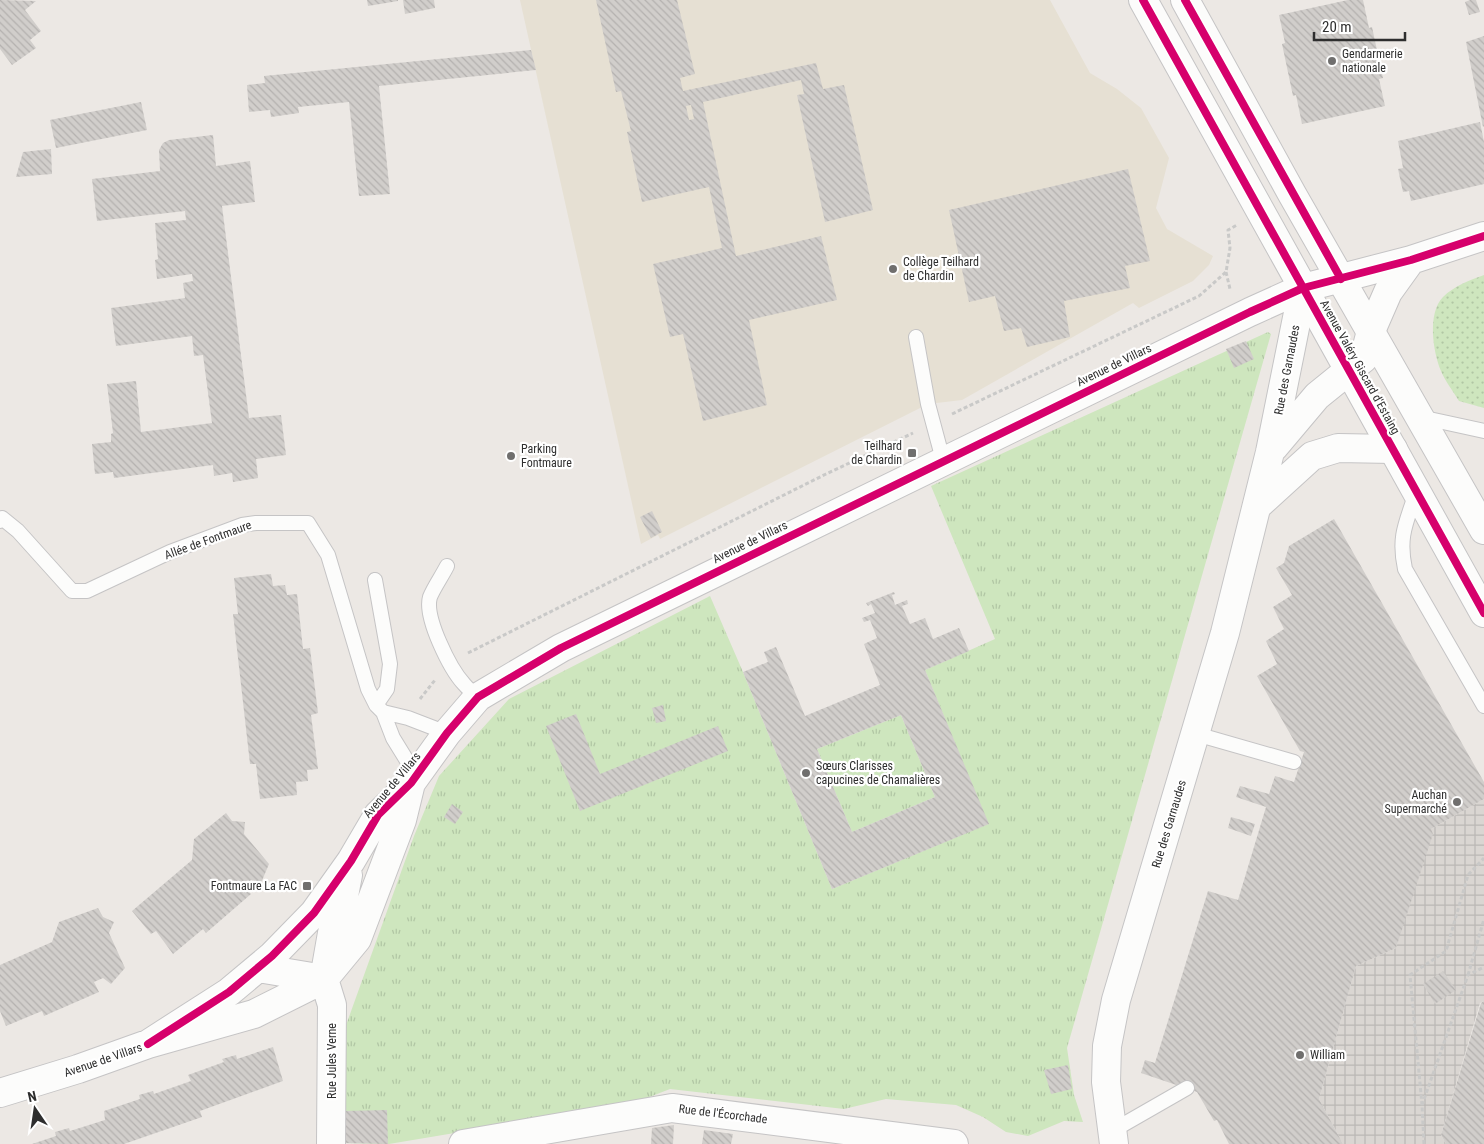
<svg xmlns="http://www.w3.org/2000/svg" width="1484" height="1144" viewBox="0 0 1484 1144" font-family="'Roboto Condensed',sans-serif">
  <style>
    .education { fill: #e6e0d3 }
    .grass { fill: url(#grass-tufts) }
    .garden { fill: url(#garden-dots) }
    .plaza { fill: url(#plaza-grid) }
    .building { fill: url(#building-back-hatch); fill-rule: evenodd }
    .lines { fill: none; stroke-linecap: round; stroke-linejoin: round }
    .service-casing { stroke: #c5c4c5; stroke-width: 16 }
    .minor-casing { stroke: #c5c4c5; stroke-width: 30 }
    .secondary-casing { stroke: #c5c4c5; stroke-width: 30 }
    .path { stroke: #c9c9c8; stroke-width: 3; stroke-dasharray: 4 2.5; stroke-linecap: butt }
    .service { stroke: #fcfcfb; stroke-width: 14 }
    .minor { stroke: #fcfcfb; stroke-width: 28 }
    .secondary { stroke: #fcfcfb; stroke-width: 28 }
    .cycleway-casing { stroke: #fff; stroke-width: 11 }
    .cycleway { stroke: #d6006c; stroke-width: 8 }
    .poi-dot { fill: #706f6e; stroke: #fff; stroke-width: 2 }
    .labels { text-anchor: middle; dominant-baseline: central; stroke-width: 4.5; stroke-linejoin: round; paint-order: stroke }
    .poi-label { font-size: 12px; fill: #2e2e2e; stroke: #fff; text-anchor: start }
    .street-label { font-size: 12px; fill: #2e2e2e; stroke: #fff }
  </style>
  <defs>
    <pattern id="grass-tufts" width="24" height="20" patternUnits="userSpaceOnUse" patternTransform="scale(1.25)"><rect width="24" height="20" fill="#cee6be"/><path d="M3 7l-1-3M5 7V3M7 7l1-3M15 17l-1-3M17 17v-4M19 17l1-3" fill="none" stroke="#b1c6a4"/></pattern>
    <pattern id="garden-dots" width="8" height="8" patternUnits="userSpaceOnUse" patternTransform="scale(1.25)"><rect width="8" height="8" fill="#cee6be"/><path d="M2 2h.1M6 6h.1" fill="none" stroke="#b1c6a4" stroke-width="1.8" stroke-linecap="round"/></pattern>
    <pattern id="plaza-grid" width="8" height="8" patternUnits="userSpaceOnUse" patternTransform="scale(1.25)"><rect width="8" height="8" fill="#dad6d2"/><path d="M0 4h8M4 0v8" fill="none" stroke="#bbb8b5"/></pattern>
    <pattern id="building-back-hatch" width="6" height="6" patternUnits="userSpaceOnUse" patternTransform="scale(1.25)"><rect width="6" height="6" fill="#d1cecb"/><path d="M-1 5l2 2M0 0l6 6M5-1l2 2" fill="none" stroke="#b4b1af"/></pattern>
  </defs>
  <rect width="100%" height="100%" fill="#ece8e4"/>
  <path class="education" d="M520,0H1050L1090,73L1117,89L1141,108L1169,158L1156,208L1167,229L1213,256L1209,265L1193,281L1139,308L1133,303L962,400L928,404L660,539L658,535L641,544Z"/>
  <path class="grass" d="M1268,332L1271,334L1067,1048L1074,1095L1083,1122L1064,1121L1028,1136L1006,1132L983,1117L956,1105L886,1099L844,1109L670,1089L634,1103L389,1144L346,1143L345,1028L414,836L439,776L509,699L710,596L743,672L832,889L988,824L925,670L995,639L931,486Z
    M901,715L935,797L852,832L817,749Z"/>
  <path class="garden" d="M1484,275V408L1459,401C1453,391 1445,381 1441,371C1433,352 1427,313 1443,297C1454,286 1470,280 1484,275Z"/>
  <path class="plaza" d="M1484,799V1001L1480,1003L1441,1135L1446,1144H1343L1319,1099L1356,966L1396,948L1431,829Z"/>
  <path class="building" d="M0,0L36,1L25,10L41,31L30,40L36,48L12,65L0,49Z
    M367,0H398V1L368,6Z
    M403,0H434L435,8L405,14Z
    M596,0H677L695,74L680,78L683,91L816,63L823,89L844,85L873,210L825,222L797,95L804,94L801,80L703,102L736,256L821,236L837,300L749,320L767,405L703,421L683,334L670,337L653,264L722,248L709,187L642,202L627,132L631,131L621,91L616,92ZM691,105L694,119L689,120L686,106Z
    M1348,0H1363L1369,28L1372,27L1383,78L1379,79L1385,106L1302,124L1296,95L1293,96L1282,44L1285,43L1279,15Z
    M1470,0H1476L1480,12L1469,15L1465,2Z
    M1484,36V126L1483,127L1466,42Z
    M531,50L536,70L379,86L390,194L359,196L349,102L298,107L299,113L271,117L270,110L249,112L247,85L265,83L264,76Z
    M141,102L147,130L56,148L50,120Z
    M1480,122L1484,142V184L1411,201L1409,191L1403,192L1398,169L1403,168L1398,141Z
    M213,135L216,166L250,161L255,202L222,206L249,418L281,415L286,455L256,459L258,478L233,482L232,473L214,476L213,465L114,478L113,472L95,474L92,444L111,442V434L113,433L107,384L136,381L141,432L212,423L203,355L194,356L192,336L116,346L111,308L185,298L183,283L193,281L192,274L157,279L155,260L158,259L155,223L186,220L185,211L97,221L92,179L160,171L159,150L163,143L169,140Z
    M51,149L52,174L16,177L23,152Z
    M1128,169L1150,261L1125,266L1130,288L1064,301L1070,337L1027,347L1021,328L1004,331L995,296L969,302L949,210Z
    M1246,341L1254,359L1234,368L1226,349Z
    M652,511L662,532L651,538L640,517Z
    M1334,519L1484,782V799L1431,829L1433,834L1396,948L1356,966L1319,1099L1343,1144H1229L1217,1120L1214,1121L1197,1092L1141,1073L1145,1060L1155,1063L1208,891L1238,900L1266,807L1236,797L1240,786L1269,794L1275,776L1294,782L1304,752L1300,751L1257,676L1277,664L1266,641L1284,629L1273,607L1292,595L1276,568L1284,563L1289,546Z
    M271,574L273,586L285,585L287,595L297,594L303,649L310,648L318,713L311,715L318,769L307,770L308,781L296,782L297,795L260,799L256,764H250L233,614H238L234,578Z
    M894,592L895,594L892,595L895,605L907,600L908,604L902,606L910,624L925,618L933,639L959,628L969,651L925,670L989,824L832,889L743,672L768,662L764,652L776,647L805,716L880,685L864,644L877,638L870,620L864,622L862,618L875,613L871,604L868,606L866,603ZM901,715L935,797L852,832L817,749Z
    M663,705L666,721L656,723L652,708Z
    M576,714L600,774L718,726L728,751L580,811L546,726Z
    M452,804L463,812L455,824L444,817Z
    M226,813L232,821L245,822L244,834L269,864L261,883L251,880L244,886L251,894L206,933L203,929L173,954L156,931L151,934L132,911L192,860L194,839Z
    M1231,817L1255,824L1251,836L1228,828Z
    M98,908L103,917L114,922L109,933L125,968L111,984L103,978L94,982L99,992L44,1016L42,1011L6,1026L0,1011V965L52,942L59,922Z
    M1443,971L1456,990L1435,1004L1423,984Z
    M1484,1001V1144H1446L1441,1135L1481,1003Z
    M273,1047L283,1081L200,1111L202,1117L124,1144H32L56,1136L55,1132L69,1128L70,1131L105,1120L104,1111L140,1099L139,1095L153,1091L154,1094L191,1081L188,1075L224,1062L222,1059L236,1055L237,1059Z
    M1068,1065L1072,1089L1051,1094L1044,1070Z
    M387,1110L388,1144L346,1143L345,1111Z
    M674,1125L673,1144H651L652,1128Z
    M704,1130L733,1134L731,1144H702Z"/>
  <g class="lines">
    <defs>
      <path id="service" d="M916,337L928,404L943,460
        M1420,417L1484,431
        M1416,493C1406,523 1398,537 1405,569L1484,706
        M0,521L2,518L18,531L72,591H87L170,552L242,525L256,523H308L328,555L368,689L376,705L383,712L393,738L409,764L411,782
        M447,566C442,576 434,587 430,597C424,617 450,669 464,684C468,689 473,693 478,697
        M375,580L390,664L387,689L376,705
        M383,712L408,718L447,733
        M1196,734L1294,762
        M1112,1131L1187,1088"/>
      <path id="minor" d="M1274,447L1317,396L1364,358L1371,331L1388,292L1411,260
        M1257,506L1312,456L1338,448L1393,449
        M258,968L324,979
        M148,1044L229,992L272,956L314,913L351,861L378,815L411,783L447,733L478,697L561,648L1250,312L1303,288L1411,260L1484,236
        M0,1093L78,1069L148,1044L254,1014L324,979L357,939L402,820L411,783
        M331,1144L332,1005L324,979L332,933L344,896L348,875
        M463,1144L672,1108L954,1144
        M1114,1144L1106,1082L1107,1046L1116,1000L1225,633L1270,452L1303,288"/>
      <path id="secondary" d="M1143,0L1484,613
        M1185,0L1292,194L1484,530"/>
    </defs>
    <use href="#service" class="service-casing"/>
    <use href="#minor" class="minor-casing"/>
    <use href="#secondary" class="secondary-casing"/>
    <path class="path" d="M1226,272L1230,289
      M952,414L1199,296L1226,272L1230,248L1228,230L1237,225
      M468,653L826,474L913,433
      M420,699L435,680
      M1468,975L1484,919
      M1422,1105L1410,975L1446,951L1468,875L1484,858
      M1424,1144L1422,1105L1468,975L1484,967"/>
    <use href="#service" class="service"/>
    <use href="#minor" class="minor"/>
    <use href="#secondary" class="secondary"/>
    <defs>
      <path id="cycleway" d="M1143,0L1484,613
        M1185,0L1341,279
        M148,1044L229,992L272,956L314,913L351,861L378,815L411,783L447,733L478,697L561,648L1250,312L1303,288L1411,260L1484,236"/>
    </defs>
    <use href="#cycleway" class="cycleway-casing"/>
    <use href="#cycleway" class="cycleway"/>
  </g>
  <g class="poi-dot">
    <circle cx="1332" cy="61" r="5"/>
    <circle cx="893" cy="269" r="5"/>
    <rect x="907" y="448" width="10" height="10" rx="2.5"/>
    <circle cx="511" cy="456" r="5"/>
    <circle cx="806" cy="773" r="5"/>
    <circle cx="1457" cy="802" r="5"/>
    <rect x="302" y="881" width="10" height="10" rx="2.5"/>
    <circle cx="1300" cy="1055" r="5"/>
  </g>
  <g class="labels">
    <g class="poi-label">
      <text x="1342" y="54">Gendarmerie<tspan x="1342" dy="14">nationale</tspan></text>
      <text x="903" y="262">Collège Teilhard<tspan x="903" dy="14">de Chardin</tspan></text>
      <text x="902" y="446" text-anchor="end">Teilhard<tspan x="902" dy="14">de Chardin</tspan></text>
      <text x="521" y="449">Parking<tspan x="521" dy="14">Fontmaure</tspan></text>
      <text x="816" y="766">Sœurs Clarisses<tspan x="816" dy="14">capucines de Chamalières</tspan></text>
      <text x="1447" y="795" text-anchor="end">Auchan<tspan x="1447" dy="14">Supermarché</tspan></text>
      <text x="297" y="886" text-anchor="end">Fontmaure La FAC</text>
      <text x="1310" y="1055">William</text>
    </g>
    <g class="street-label">
      <text transform="translate(1114 365) rotate(-26)">Avenue de Villars</text>
      <text transform="translate(1360 367) rotate(61)">Avenue Valéry Giscard d'Estaing</text>
      <text transform="translate(1287 370) rotate(-79)">Rue des Garnaudes</text>
      <text transform="translate(208 540) rotate(-20)">Allée de Fontmaure</text>
      <text transform="translate(750 542) rotate(-26)">Avenue de Villars</text>
      <text transform="translate(392 785) rotate(-50)">Avenue de Villars</text>
      <text transform="translate(1169 824) rotate(-73)">Rue des Garnaudes</text>
      <text transform="translate(103 1060) rotate(-19)">Avenue de Villars</text>
      <text transform="translate(332 1061) rotate(-90)">Rue Jules Verne</text>
      <text transform="translate(723 1114) rotate(7)">Rue de l'Écorchade</text>
    </g>
  </g>
  <g transform="translate(35 1109) rotate(347)" stroke="#ffffff" stroke-width="4" paint-order="stroke">
  <path d="M0-4L9 19L0 12L-9 19Z" fill="#2e2e2e"/>
  <text y="-8" font-size="14" font-weight="bold" text-anchor="middle" fill="#2e2e2e">N</text>
  </g>
  <path d="M1314 32v8h91v-8" fill="none" stroke="#2e2e2e" stroke-width="2.5"/>
  <text x="1322" y="32" font-size="15" fill="#2e2e2e" stroke="#ffffff" stroke-width="4" paint-order="stroke">20 m</text>
</svg>
